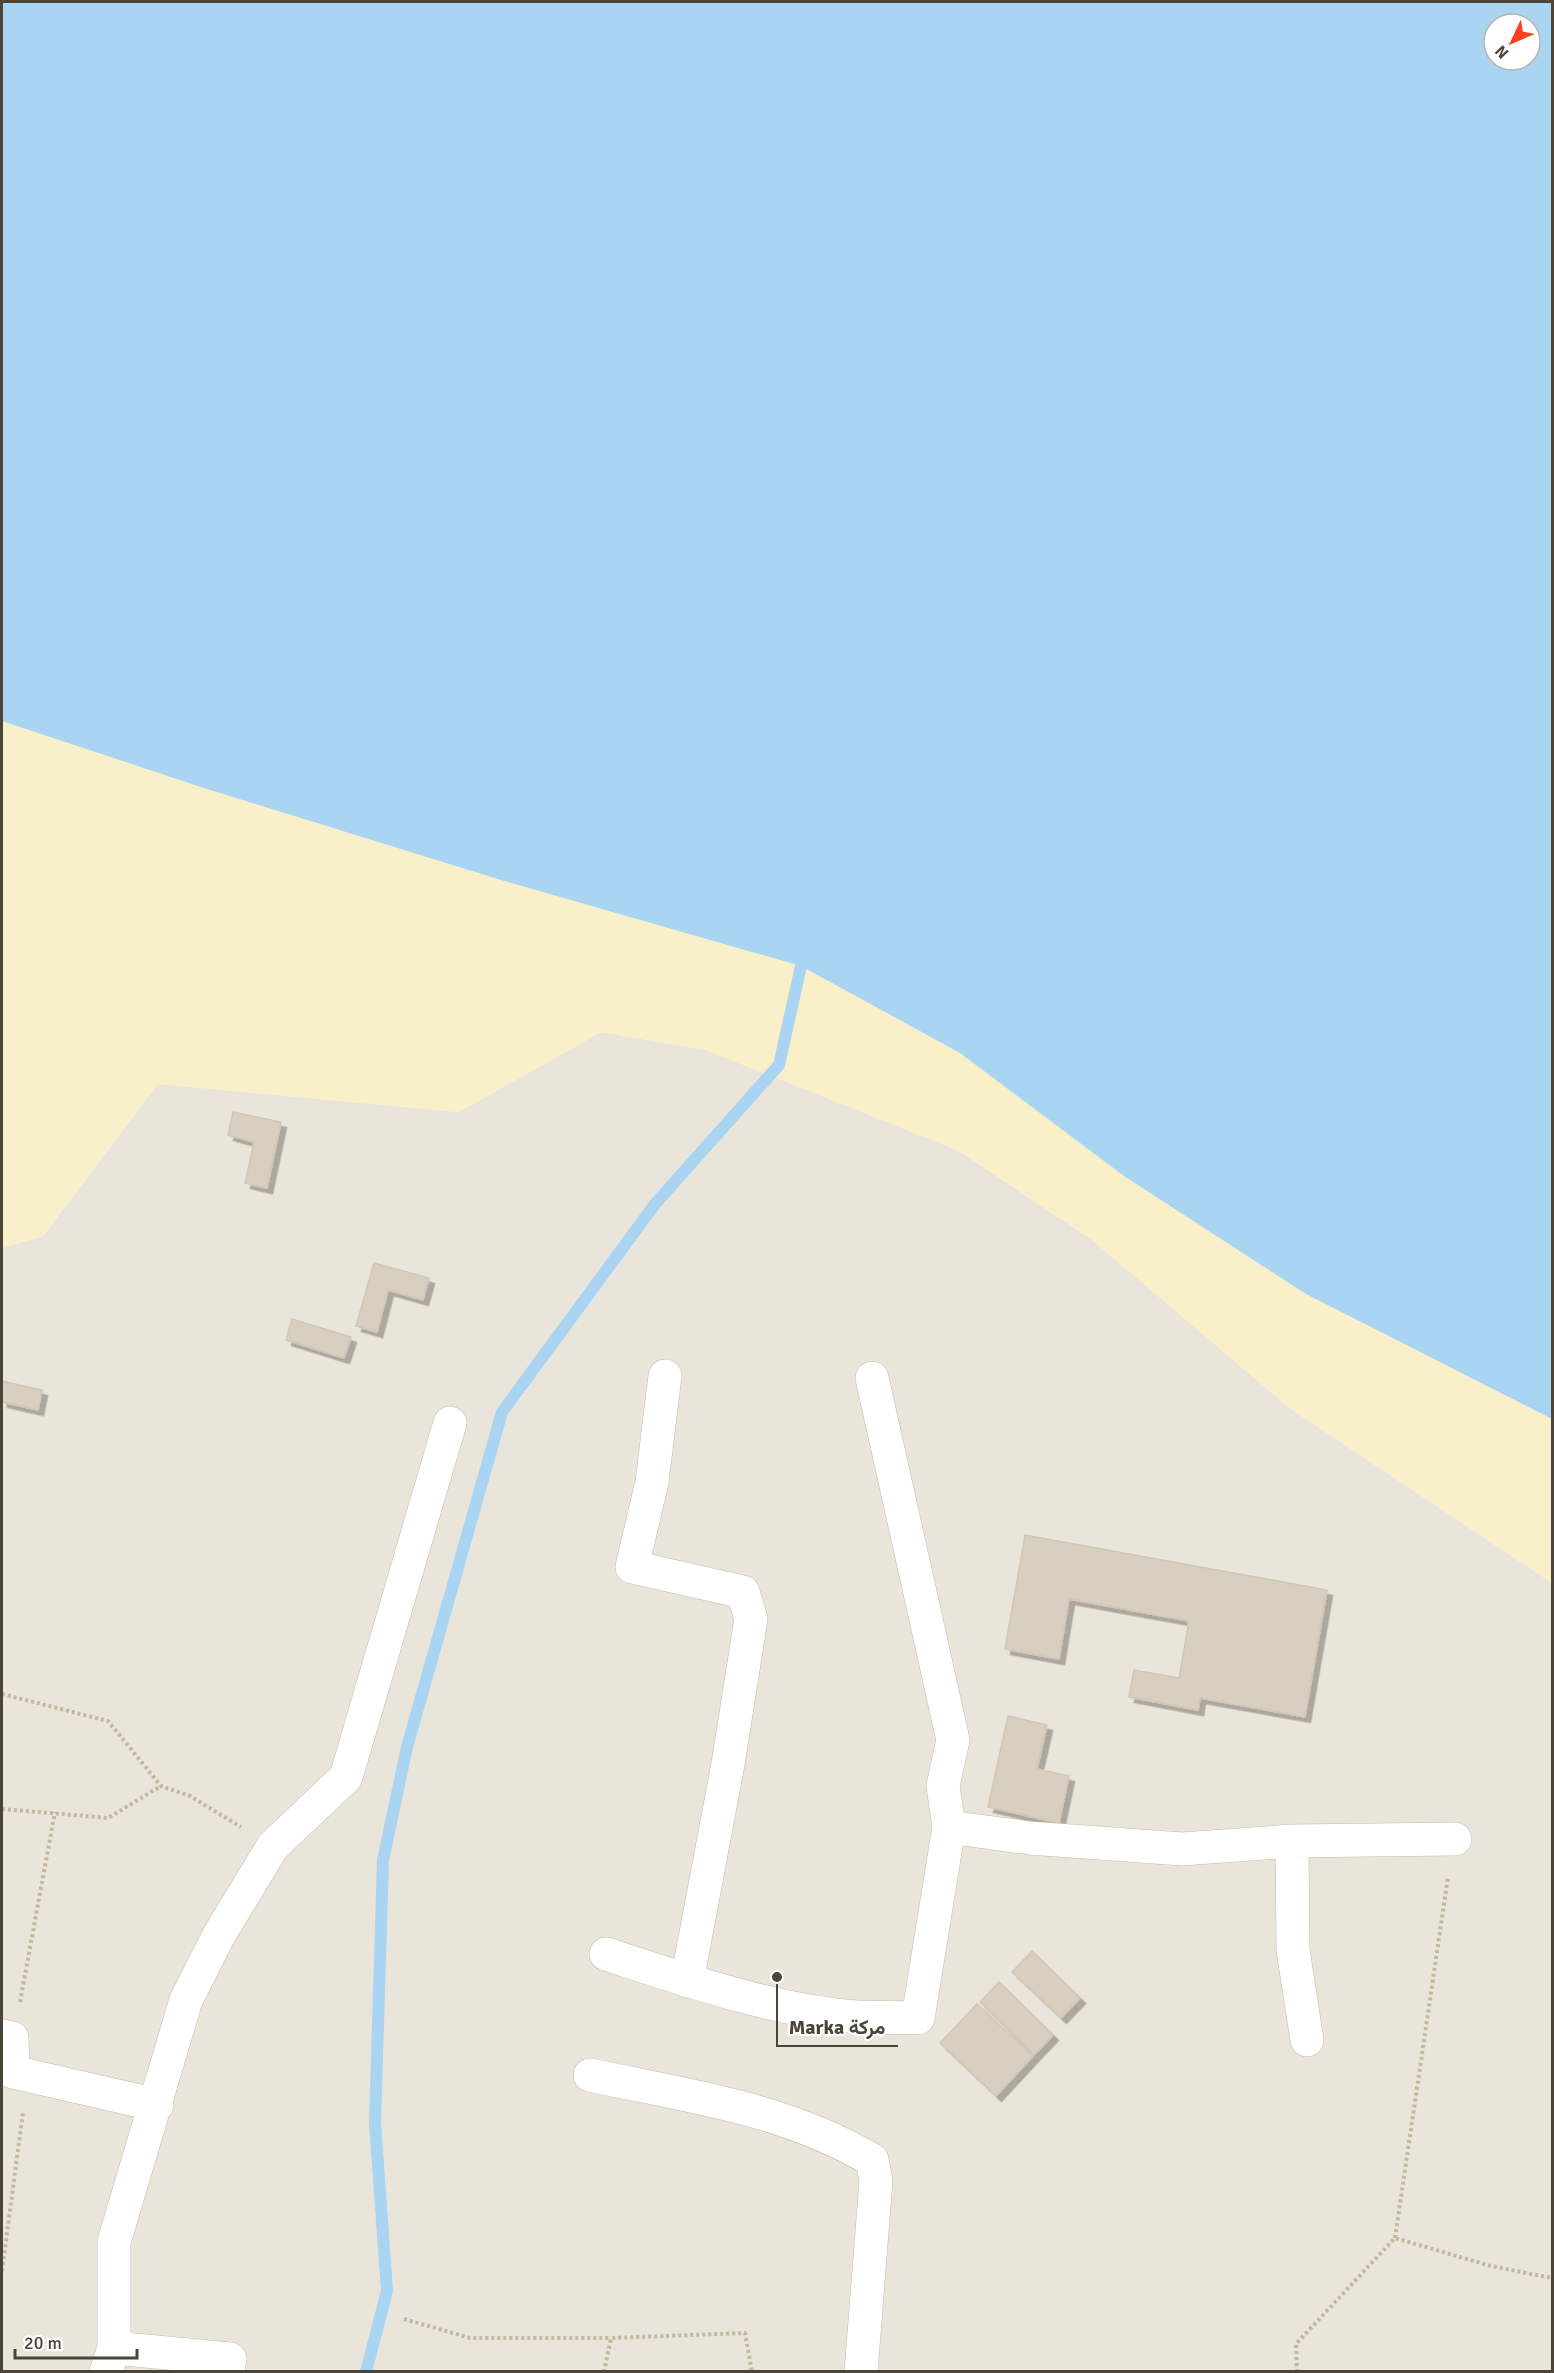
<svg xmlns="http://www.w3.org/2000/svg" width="1554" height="2373" viewBox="0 0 1554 2373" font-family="Signika,Vazirmatn,sans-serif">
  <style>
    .residential { fill: #eae5da }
    .sand { fill: #f9efc9 }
    .water { fill: #a9d4f2; fill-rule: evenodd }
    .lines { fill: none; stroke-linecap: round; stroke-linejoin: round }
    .stream { stroke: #a9d4f2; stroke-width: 12 }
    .building { fill: #d8cfc1; stroke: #d3c7b4; stroke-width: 1.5; filter: url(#shadow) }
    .street-casing { stroke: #c2bbae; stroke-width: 34 }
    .path { stroke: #c4b79f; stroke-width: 4; stroke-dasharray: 3 3; stroke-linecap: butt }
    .street { stroke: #fff; stroke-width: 33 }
    .leader { fill: none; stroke: #4b4439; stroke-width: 2 }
    .callout-dot { fill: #4b4439; stroke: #fff; stroke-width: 2 }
    .callout-label { font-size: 20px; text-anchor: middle; font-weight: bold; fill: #4b4439; stroke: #fff; stroke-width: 4.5; stroke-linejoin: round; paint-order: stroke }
  </style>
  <defs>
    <filter id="shadow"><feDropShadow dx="5.5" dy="5.5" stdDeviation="0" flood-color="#0004"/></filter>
  </defs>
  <rect width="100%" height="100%" fill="#f6f3ec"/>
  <path class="residential" d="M601,1032L706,1050L959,1151L1092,1240L1292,1410L1552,1583V2371L2,2372V1248L43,1236L158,1084L459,1112Z"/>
  <path class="sand" d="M2,721L207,789L501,880L801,966L960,1053L1124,1176L1306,1294L1552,1419V1583L1292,1410L1092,1240L959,1151L706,1050L601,1032L459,1112L158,1084L42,1236L2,1248Z"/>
  <path class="water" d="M2,2H1552V1419L1306,1294L1124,1176L960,1053L801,966L501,880L207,789L2,721ZM1494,24H1530V60H1494Z"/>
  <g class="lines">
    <path class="stream" d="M366,2372L387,2291L375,2123L383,1860L407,1747L502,1412L655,1204L779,1065L801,966"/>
  </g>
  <path class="building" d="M233,1112L281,1122L267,1188L245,1183L254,1142L228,1135Z
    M374,1263L429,1278L423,1300L388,1290L377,1332L356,1326Z
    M292,1319L351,1337L344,1358L286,1340Z
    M2,1381L42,1390L38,1410L2,1402Z
    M1025,1535L1327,1590L1305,1717L1200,1698L1198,1710L1129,1697L1134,1670L1179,1678L1189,1621L1069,1599L1059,1659L1005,1649Z
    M1008,1716L1047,1725L1037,1769L1069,1776L1059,1823L988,1807Z
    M1032,1951L1080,1998L1061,2018L1012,1972Z
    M999,1982L1053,2035L1034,2055L980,2002Z
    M977,2004L1033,2056L996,2096L940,2043Z"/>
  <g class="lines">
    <defs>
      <path id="street" d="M665,1376L652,1482L632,1567L743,1592L751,1619L728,1764L687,1981
        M949,1827L1029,1838L1182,1849L1292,1841L1455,1839
        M1292,1841L1293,1950L1307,2040
        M606,1954C686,1980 774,2011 858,2017C878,2018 898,2017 918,2018L949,1827L943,1786L953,1740L872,1378
        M2,2036L12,2038L13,2072L157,2105
        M590,2075C688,2096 784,2108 872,2160L876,2181L861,2372
        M114,2348L230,2359L228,2372
        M106,2372L114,2348V2242L186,2000L219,1935L273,1846L346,1777L450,1423"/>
    </defs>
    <use href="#street" class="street-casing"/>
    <path class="path" d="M2,1694L108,1721L161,1786L190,1796L241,1827
      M2,1809L108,1818L161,1786
      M20,2002L55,1812
      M1395,2238L1448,1877
      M2,2271L23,2112
      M404,2319L470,2338H611
      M604,2372L611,2338L745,2333L752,2372
      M1297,2372L1296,2344L1395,2238L1491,2266L1552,2278"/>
    <use href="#street" class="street"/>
  </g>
  <path class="leader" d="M777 1977L777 2046H898"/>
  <circle class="callout-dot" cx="777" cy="1977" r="6"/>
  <g class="callout-label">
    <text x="837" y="2034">Marka مركة</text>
  </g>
  <rect width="1554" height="2373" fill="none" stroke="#4b4439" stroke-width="6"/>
  <g transform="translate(1512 42) rotate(226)"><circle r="28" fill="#ffffff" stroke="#b7b4b0" stroke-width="1.5"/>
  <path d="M0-4.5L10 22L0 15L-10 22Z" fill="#fc3f1d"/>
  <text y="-9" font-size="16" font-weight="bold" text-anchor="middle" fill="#4b4439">N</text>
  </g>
  <path d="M15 2349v9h122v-9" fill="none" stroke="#4b4439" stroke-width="3"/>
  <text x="24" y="2349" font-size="18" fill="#4b4439" stroke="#ffffff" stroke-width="4.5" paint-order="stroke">20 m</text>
</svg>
